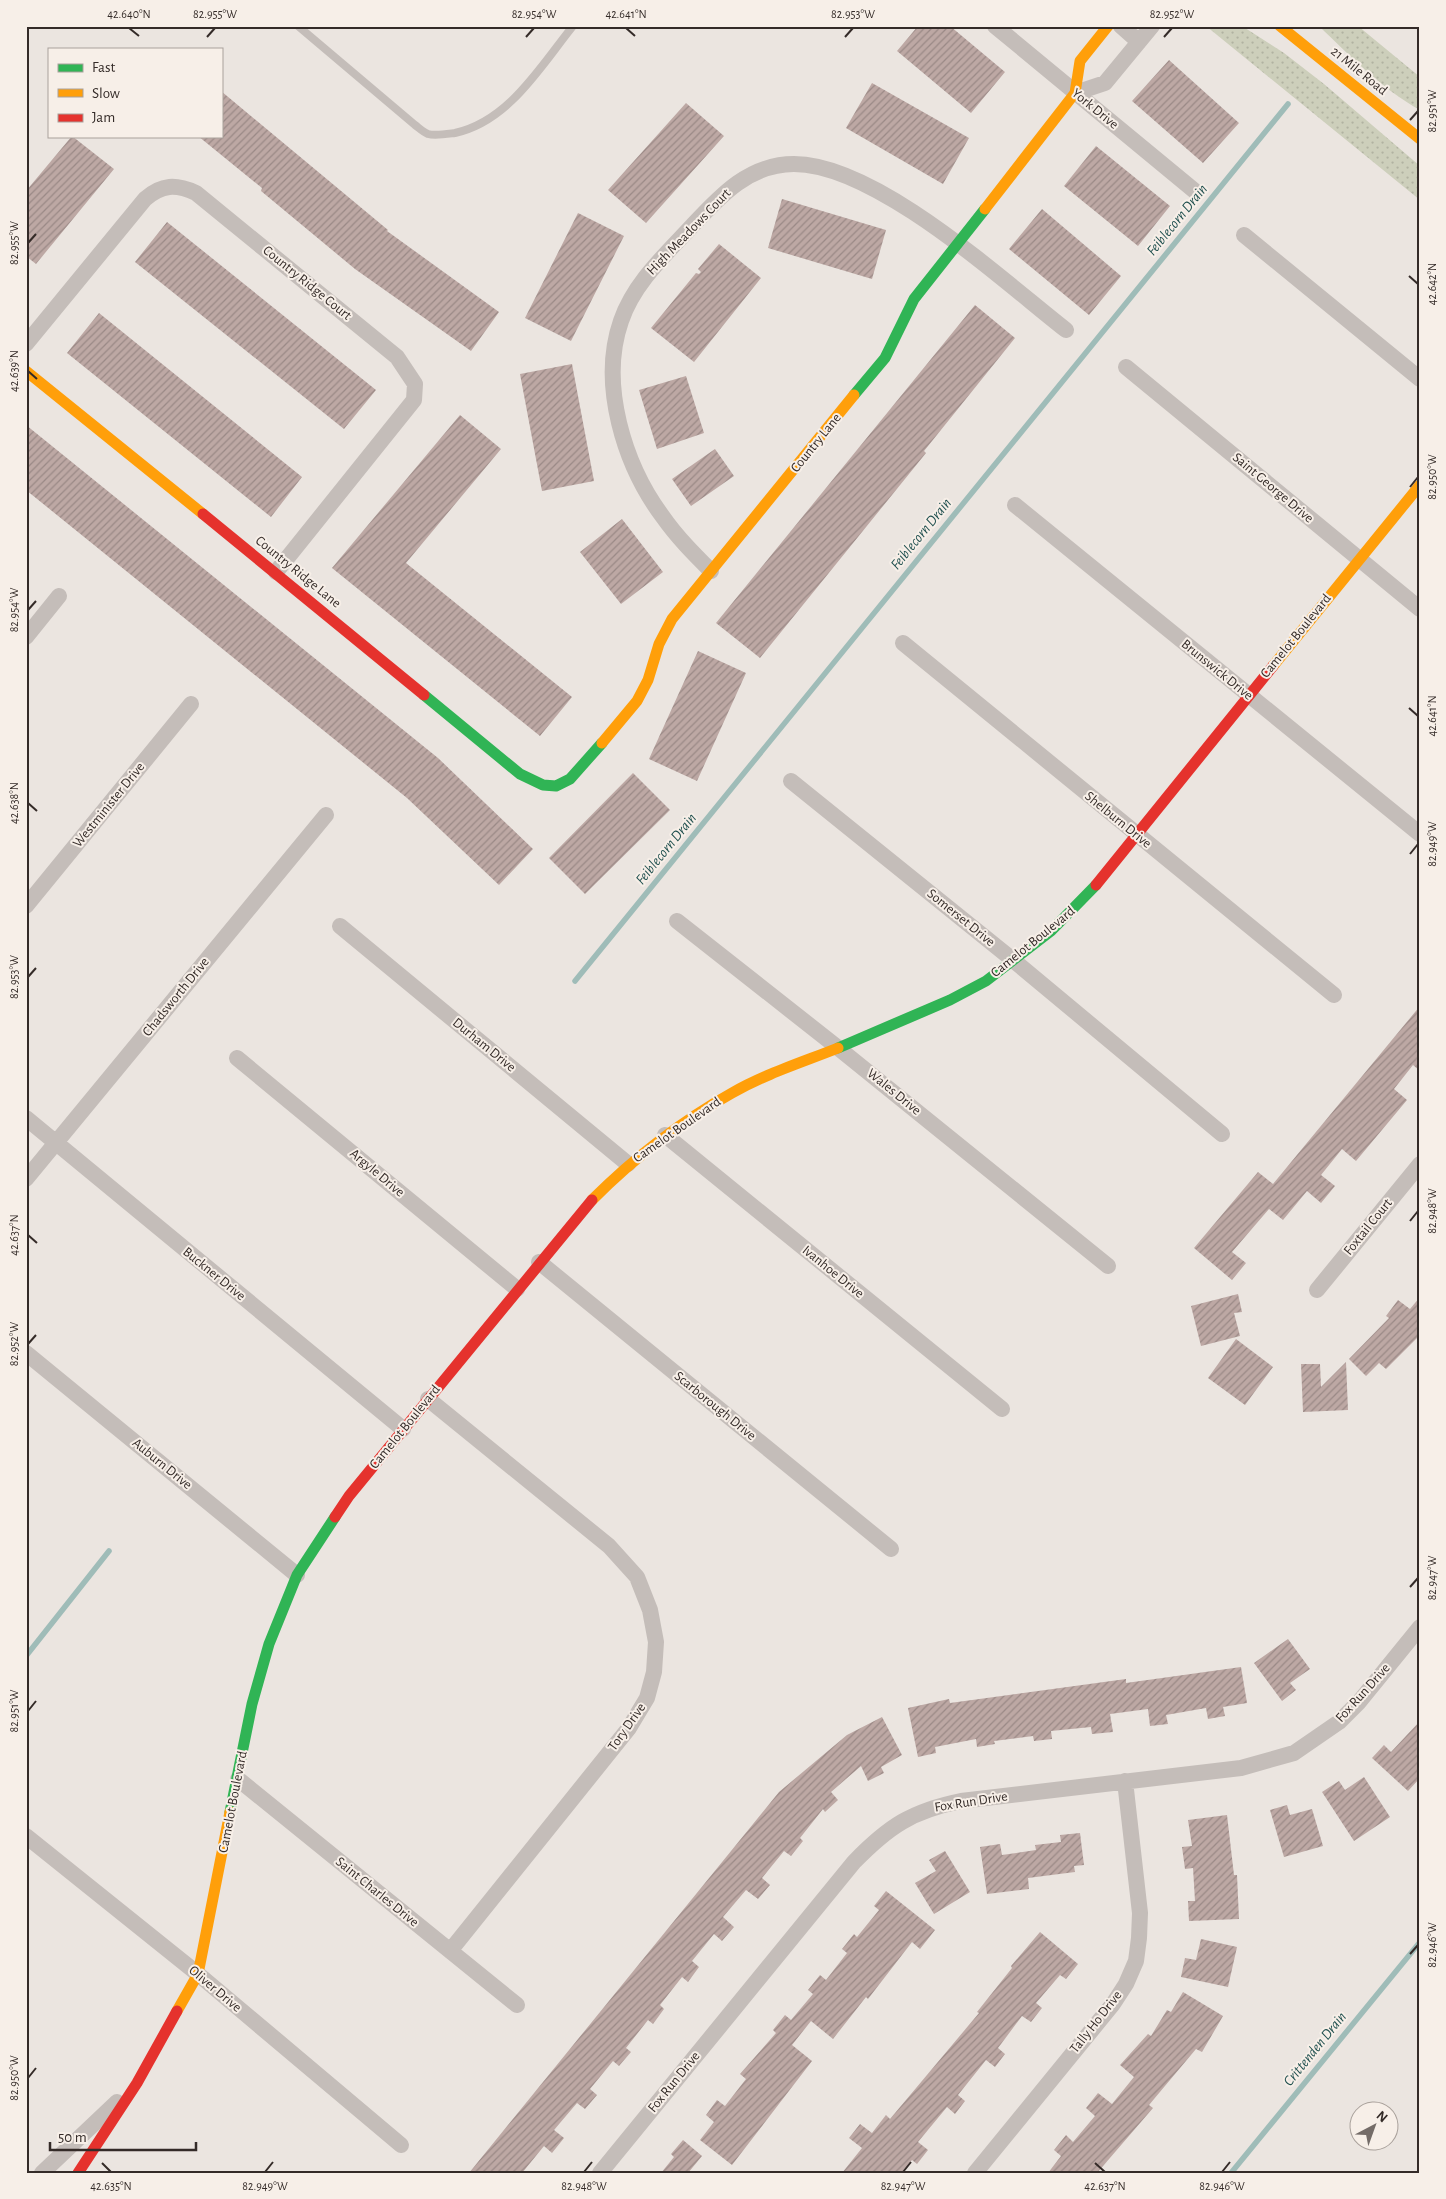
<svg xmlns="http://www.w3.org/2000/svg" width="1446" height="2199" viewBox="0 0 1446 2199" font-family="'Alegreya Sans',sans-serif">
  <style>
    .grass { fill: url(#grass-dots) }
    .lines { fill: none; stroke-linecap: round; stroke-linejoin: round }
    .stream { stroke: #9fbcb8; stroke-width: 5.5 }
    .building { fill: url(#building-hatch) }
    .lane { stroke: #c4bdb9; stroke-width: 8 }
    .street { stroke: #c4bdb9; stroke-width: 16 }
    .fast { stroke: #30b455; stroke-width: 11 }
    .slow { stroke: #ff9f0a; stroke-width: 11 }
    .jam { stroke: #e5322d; stroke-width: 11 }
    .ticks { fill: none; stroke: #342b28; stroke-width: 2 }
    .labels { text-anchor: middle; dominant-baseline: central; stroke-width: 4; stroke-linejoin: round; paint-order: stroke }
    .street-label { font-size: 14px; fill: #342b28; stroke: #f7efe8 }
    .water-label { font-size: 15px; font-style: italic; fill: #225150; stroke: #f7efe8 }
    .neatline { fill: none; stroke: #342b28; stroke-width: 2 }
    .ticks-label { font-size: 12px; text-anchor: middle; fill: #342b28 }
  </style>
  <defs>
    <pattern id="grass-dots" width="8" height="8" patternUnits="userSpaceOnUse" patternTransform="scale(1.25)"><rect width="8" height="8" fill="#cdcfbb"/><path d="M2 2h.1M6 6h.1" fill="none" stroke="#b1b2a1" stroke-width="1.8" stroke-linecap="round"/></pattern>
    <pattern id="building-hatch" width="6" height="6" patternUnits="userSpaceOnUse" patternTransform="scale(1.25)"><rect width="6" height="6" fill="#bda8a4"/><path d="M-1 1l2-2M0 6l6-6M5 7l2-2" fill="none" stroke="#9a8986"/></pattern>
  </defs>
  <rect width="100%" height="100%" fill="#ebe5e0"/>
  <path class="grass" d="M1206,26H1242L1284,53L1324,84L1420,166V200Z
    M1319,26H1358L1420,77V110C1382,89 1350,56 1319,26Z"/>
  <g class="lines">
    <path class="stream" d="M575,981L1288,104
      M26,1656L109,1551
      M1231,2173L1420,1942"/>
  </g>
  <path class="building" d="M918,26H950L1005,72L971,113L897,51Z
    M1169,60L1239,123L1203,163L1132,101Z
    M872,83L969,138L943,184L846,128Z
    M221,91L388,230L387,231L499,312L471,351L355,269L261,191L262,188L198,136H221Z
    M686,103L724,136L646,223L608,190Z
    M72,136L114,169L36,264L26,256V191Z
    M1096,146L1170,206L1138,246L1064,186Z
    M782,199L886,230L872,279L768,248Z
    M1042,209L1121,276L1089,315L1009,249Z
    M578,213L624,236L571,341L525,318Z
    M167,222L376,390L344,429L135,262Z
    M719,244L761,278L694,362L651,328L696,273L699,274L701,272L698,269Z
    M975,305L1015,338L924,451L926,453L760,658L716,623Z
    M99,313L302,477L271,517L67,353Z
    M572,364L594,481L542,491L520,374Z
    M686,376L704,433L657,449L639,390Z
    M460,415L501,449L406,563L572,697L540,736L332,568Z
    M26,425L438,758L533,849L499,885L407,798L26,490Z
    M715,449L734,476L691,506L672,479Z
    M622,519L663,572L621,604L580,552Z
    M698,651L746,673L697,781L649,759Z
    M633,773L670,810L585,894L549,858Z
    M1420,1006V1071L1413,1065L1394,1089L1407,1100L1356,1161L1342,1149L1321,1175L1335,1186L1321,1203L1307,1191L1283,1220L1269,1209L1232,1252L1246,1263L1232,1280L1194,1248L1258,1172L1273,1184Z
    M1238,1294L1242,1312L1234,1313L1240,1336L1201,1346L1191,1306Z
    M1420,1297V1335L1386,1369L1379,1363L1366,1376L1349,1359L1389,1318L1386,1316L1398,1300L1410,1309Z
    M1236,1339L1273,1367L1245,1405L1208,1378Z
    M1346,1362L1348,1410L1303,1412L1301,1364H1320L1321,1387Z
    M1288,1639L1310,1669L1290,1683L1296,1690L1282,1701L1254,1663Z
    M1241,1667L1247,1703L1223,1707L1225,1716L1208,1719L1206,1708L1166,1715L1168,1724L1150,1726L1148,1709L1110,1714L1113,1732L1092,1734L1091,1727L1051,1731L1052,1739L1034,1741L1033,1736L994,1741L995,1744L977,1747L976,1739L935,1747L936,1753L918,1757L908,1708L949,1699L950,1703L1126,1679V1683Z
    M882,1717L902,1755L881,1767L884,1773L868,1781L861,1766L831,1792L838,1800L825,1812L823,1809L800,1838L803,1841L791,1856L784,1851L762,1878L770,1885L758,1899L746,1890L723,1917L734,1927L722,1941L714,1934L692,1961L699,1967L688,1982L682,1977L660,2005L664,2009L653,2024L648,2020L626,2048L631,2052L619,2066L613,2061L590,2089L597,2095L585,2109L577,2103L554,2130L564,2138L552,2153L544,2146L522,2173H469L779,1792L847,1735Z
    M1420,1721V1778L1408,1791L1372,1758L1384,1745L1391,1752Z
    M1364,1777L1390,1817L1354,1841L1322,1792L1339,1781L1345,1790Z
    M1287,1805L1290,1815L1312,1809L1323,1846L1284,1857L1270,1810Z
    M1227,1815L1234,1875H1237L1239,1919L1189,1921L1188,1901H1195L1193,1868L1185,1869L1182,1847L1192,1846L1188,1820Z
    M1080,1833L1084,1865L1074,1866L1075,1872L1028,1878L1029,1889L987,1894L980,1847L1000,1844L1002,1855L1036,1850L1035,1845L1061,1842L1060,1835Z
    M945,1851L970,1892L934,1914L915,1883L936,1871L929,1860Z
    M886,1891L935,1930L920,1949L912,1942L868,1999L866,1997L833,2039L811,2021L792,2045L812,2061L732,2165L700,2140L714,2122L706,2115L717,2100L725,2106L746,2079L740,2074L776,2033L773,2030L785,2015L791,2020L813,1994L808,1990L820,1975L826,1980L847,1953L842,1949L854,1934L857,1937L879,1910L874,1906Z
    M1040,1932L1078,1964L1066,1979L1060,1975L1036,2003L1042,2008L1031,2022L1022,2016L998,2048L1005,2054L995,2067L986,2060L958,2095L965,2101L955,2114L947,2107L918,2142L928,2150L917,2164L912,2160L901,2173H842L862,2148L849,2138L860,2124L872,2133L886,2115L890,2119L979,2013L977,2012L1012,1968L1011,1966Z
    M1201,1939L1237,1947L1228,1987L1181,1977L1185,1958L1196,1960Z
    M1183,1992L1223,2016L1202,2052L1196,2049L1149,2105L1153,2108L1097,2173H1048L1061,2156L1054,2150L1066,2135L1073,2142L1095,2116L1086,2108L1098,2093L1112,2104L1134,2077L1120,2065L1148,2034L1151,2036L1167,2010L1171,2012Z
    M683,2140L702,2156L688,2173H661L674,2157L671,2154Z"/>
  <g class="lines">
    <path class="lane" d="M298,26L415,125C419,128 423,132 428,134C435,136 447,134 455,133C509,121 540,67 573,26"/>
    <path class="street" d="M995,26L1196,192
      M1121,26L1139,42
      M1075,93L1105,83L1152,26
      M1244,235L1420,379
      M26,344L145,199C162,184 176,184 196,193L397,357L415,384L414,400L276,572
      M1126,367L1420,609
      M1015,505L1420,834
      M711,571C694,554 677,537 663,517C624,465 599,384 621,321C634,283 665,255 692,226C720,196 749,164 794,164C876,164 1002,280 1066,330
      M26,637L59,596
      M903,643L1334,995
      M791,781L1013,960L1222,1134
      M26,906L191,704
      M677,921L837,1047L1108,1266
      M340,926L628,1164
      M237,1058L517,1289
      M26,1118L403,1429
      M665,1135L1002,1409
      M26,1179L326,815
      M539,1262L891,1549
      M1317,1290L1420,1164
      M26,1353L297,1575
      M428,1399L609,1546L637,1577L650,1610L656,1642L654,1672L647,1698L629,1728L450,1951
      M238,1779L517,2005
      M26,1836L198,1974L401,2145
      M42,2173L117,2102
      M600,2173L854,1862C889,1826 912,1811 961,1801L1241,1768L1294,1753L1339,1722L1359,1702L1420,1627
      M975,2173L1113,2004L1126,1984L1136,1961L1139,1938L1140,1913L1125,1781"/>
    <path class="fast" d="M854,395L885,358L914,299L985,209
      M424,695L520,774L543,785L556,786L570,779L602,743
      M838,1048L950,1000L986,981L1051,931L1096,885
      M230,1812L252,1704L269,1644L297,1575L335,1517"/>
    <path class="slow" d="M1280,26L1420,139
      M985,209L1075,93L1080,61L1108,26
      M26,371L203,514
      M1273,666L1420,485
      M602,743L637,701L648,680L659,644L672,619L854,395
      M592,1200C634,1158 680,1122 732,1093C765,1074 803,1062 838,1048
      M177,2011L198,1974L230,1812"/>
    <path class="jam" d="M203,514L424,695
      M1096,885L1273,666
      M335,1517L349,1496L592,1200
      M78,2173L137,2083L177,2011"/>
  </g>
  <path class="ticks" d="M129,28L139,36M626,28L635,36M207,37L215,28M526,37L534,28M845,37L853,28M1164,37L1172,28M1410,120L1418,111M28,243L36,234M1409,276L1418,284M28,371L37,379M1410,487L1418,477M28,610L36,601M1409,708L1418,716M28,803L37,811M1410,854L1418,844M28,977L36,968M1410,1221L1418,1211M28,1235L37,1243M28,1344L36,1335M1410,1587L1418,1578M28,1711L36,1701M1410,1954L1418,1945M28,2078L36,2068M102,2163L111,2172M1095,2163L1105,2172M265,2172L273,2162M584,2172L592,2162M903,2172L911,2162M1222,2172L1230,2162"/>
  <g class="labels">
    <g class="street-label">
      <text transform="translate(1359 71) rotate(39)">21 Mile Road</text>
      <text transform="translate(1095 109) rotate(39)">York Drive</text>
      <text transform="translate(689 232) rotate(-46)">High Meadows Court</text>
      <text transform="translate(307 283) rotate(39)">Country Ridge Court</text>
      <text transform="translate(816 443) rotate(-51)">Country Lane</text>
      <text transform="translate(1273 488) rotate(40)">Saint George Drive</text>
      <text transform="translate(298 572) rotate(39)">Country Ridge Lane</text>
      <text transform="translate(1296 636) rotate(-51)">Camelot Boulevard</text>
      <text transform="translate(1217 670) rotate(39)">Brunswick Drive</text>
      <text transform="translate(109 805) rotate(-51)">Westminister Drive</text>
      <text transform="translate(1118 820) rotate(39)">Shelburn Drive</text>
      <text transform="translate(961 918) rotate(39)">Somerset Drive</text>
      <text transform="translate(1033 942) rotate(-39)">Camelot Boulevard</text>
      <text transform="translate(176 997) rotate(-51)">Chadsworth Drive</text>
      <text transform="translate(484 1045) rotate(39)">Durham Drive</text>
      <text transform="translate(894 1092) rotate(39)">Wales Drive</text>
      <text transform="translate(677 1130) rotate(-35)">Camelot Boulevard</text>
      <text transform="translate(377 1173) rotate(40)">Argyle Drive</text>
      <text transform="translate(1368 1227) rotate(-51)">Foxtail Court</text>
      <text transform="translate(833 1272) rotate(39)">Ivanhoe Drive</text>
      <text transform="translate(214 1274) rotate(39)">Buckner Drive</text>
      <text transform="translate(715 1406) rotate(39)">Scarborough Drive</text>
      <text transform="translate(405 1427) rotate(-51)">Camelot Boulevard</text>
      <text transform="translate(162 1464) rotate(39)">Auburn Drive</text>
      <text transform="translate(1363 1693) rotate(-48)">Fox Run Drive</text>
      <text transform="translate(627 1727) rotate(-55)">Tory Drive</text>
      <text transform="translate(233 1802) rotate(-79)">Camelot Boulevard</text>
      <text transform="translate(971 1802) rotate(-9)">Fox Run Drive</text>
      <text transform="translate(377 1892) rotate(39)">Saint Charles Drive</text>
      <text transform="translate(215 1989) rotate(40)">Oliver Drive</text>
      <text transform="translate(1096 2022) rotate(-52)">Tally Ho Drive</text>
      <text transform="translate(674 2082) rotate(-51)">Fox Run Drive</text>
    </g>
    <g class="water-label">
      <text transform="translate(1177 220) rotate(-51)">Feiblecorn Drain</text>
      <text transform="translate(921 534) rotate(-51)">Feiblecorn Drain</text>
      <text transform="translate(666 849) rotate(-51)">Feiblecorn Drain</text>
      <text transform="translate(1315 2049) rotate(-51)">Crittenden Drain</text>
    </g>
  </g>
  <rect width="1446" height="2199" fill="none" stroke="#f7efe8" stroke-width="55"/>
  <rect x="48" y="48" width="175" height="90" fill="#f7efe8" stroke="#a9a19b"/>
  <rect x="58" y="64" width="25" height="8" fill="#30b455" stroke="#a9a19b"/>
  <text x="92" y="72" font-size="15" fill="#342b28">Fast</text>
  <rect x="58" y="89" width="25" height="8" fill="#ff9f0a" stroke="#a9a19b"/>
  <text x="92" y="98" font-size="15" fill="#342b28">Slow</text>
  <rect x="58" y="114" width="25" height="8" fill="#e5322d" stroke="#a9a19b"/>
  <text x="92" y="122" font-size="15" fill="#342b28">Jam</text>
  <g transform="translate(1374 2126) rotate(41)"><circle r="24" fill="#f7efe8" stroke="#a9a19b"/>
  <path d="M0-4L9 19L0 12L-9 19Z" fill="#746c68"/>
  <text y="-8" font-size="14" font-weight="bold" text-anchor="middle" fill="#342b28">N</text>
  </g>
  <path d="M50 2142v8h146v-8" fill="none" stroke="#342b28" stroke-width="2.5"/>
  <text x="58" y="2142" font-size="15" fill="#342b28" stroke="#f7efe8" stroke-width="4" paint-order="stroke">50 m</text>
  <rect x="28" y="28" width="1390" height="2144" class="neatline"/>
  <g class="ticks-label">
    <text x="129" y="18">42.640°N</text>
    <text x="215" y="18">82.955°W</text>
    <text x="534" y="18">82.954°W</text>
    <text x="626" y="18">42.641°N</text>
    <text x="853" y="18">82.953°W</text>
    <text x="1172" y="18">82.952°W</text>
    <text transform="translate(1432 111) rotate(-90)" y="4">82.951°W</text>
    <text transform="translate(14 243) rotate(-90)" y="4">82.955°W</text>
    <text transform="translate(1432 284) rotate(-90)" y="4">42.642°N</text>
    <text transform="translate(14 371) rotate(-90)" y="4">42.639°N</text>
    <text transform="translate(1432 477) rotate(-90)" y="4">82.950°W</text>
    <text transform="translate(14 610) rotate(-90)" y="4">82.954°W</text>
    <text transform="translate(1432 716) rotate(-90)" y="4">42.641°N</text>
    <text transform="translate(14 803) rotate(-90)" y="4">42.638°N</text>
    <text transform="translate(1432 844) rotate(-90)" y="4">82.949°W</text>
    <text transform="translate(14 977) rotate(-90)" y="4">82.953°W</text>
    <text transform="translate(1432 1211) rotate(-90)" y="4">82.948°W</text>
    <text transform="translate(14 1235) rotate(-90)" y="4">42.637°N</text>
    <text transform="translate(14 1344) rotate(-90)" y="4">82.952°W</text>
    <text transform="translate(1432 1578) rotate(-90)" y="4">82.947°W</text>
    <text transform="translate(14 1711) rotate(-90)" y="4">82.951°W</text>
    <text transform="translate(1432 1945) rotate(-90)" y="4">82.946°W</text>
    <text transform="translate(14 2078) rotate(-90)" y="4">82.950°W</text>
    <text x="111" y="2190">42.635°N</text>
    <text x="265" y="2190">82.949°W</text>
    <text x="584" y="2190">82.948°W</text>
    <text x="903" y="2190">82.947°W</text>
    <text x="1105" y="2190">42.637°N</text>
    <text x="1222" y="2190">82.946°W</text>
  </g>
</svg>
